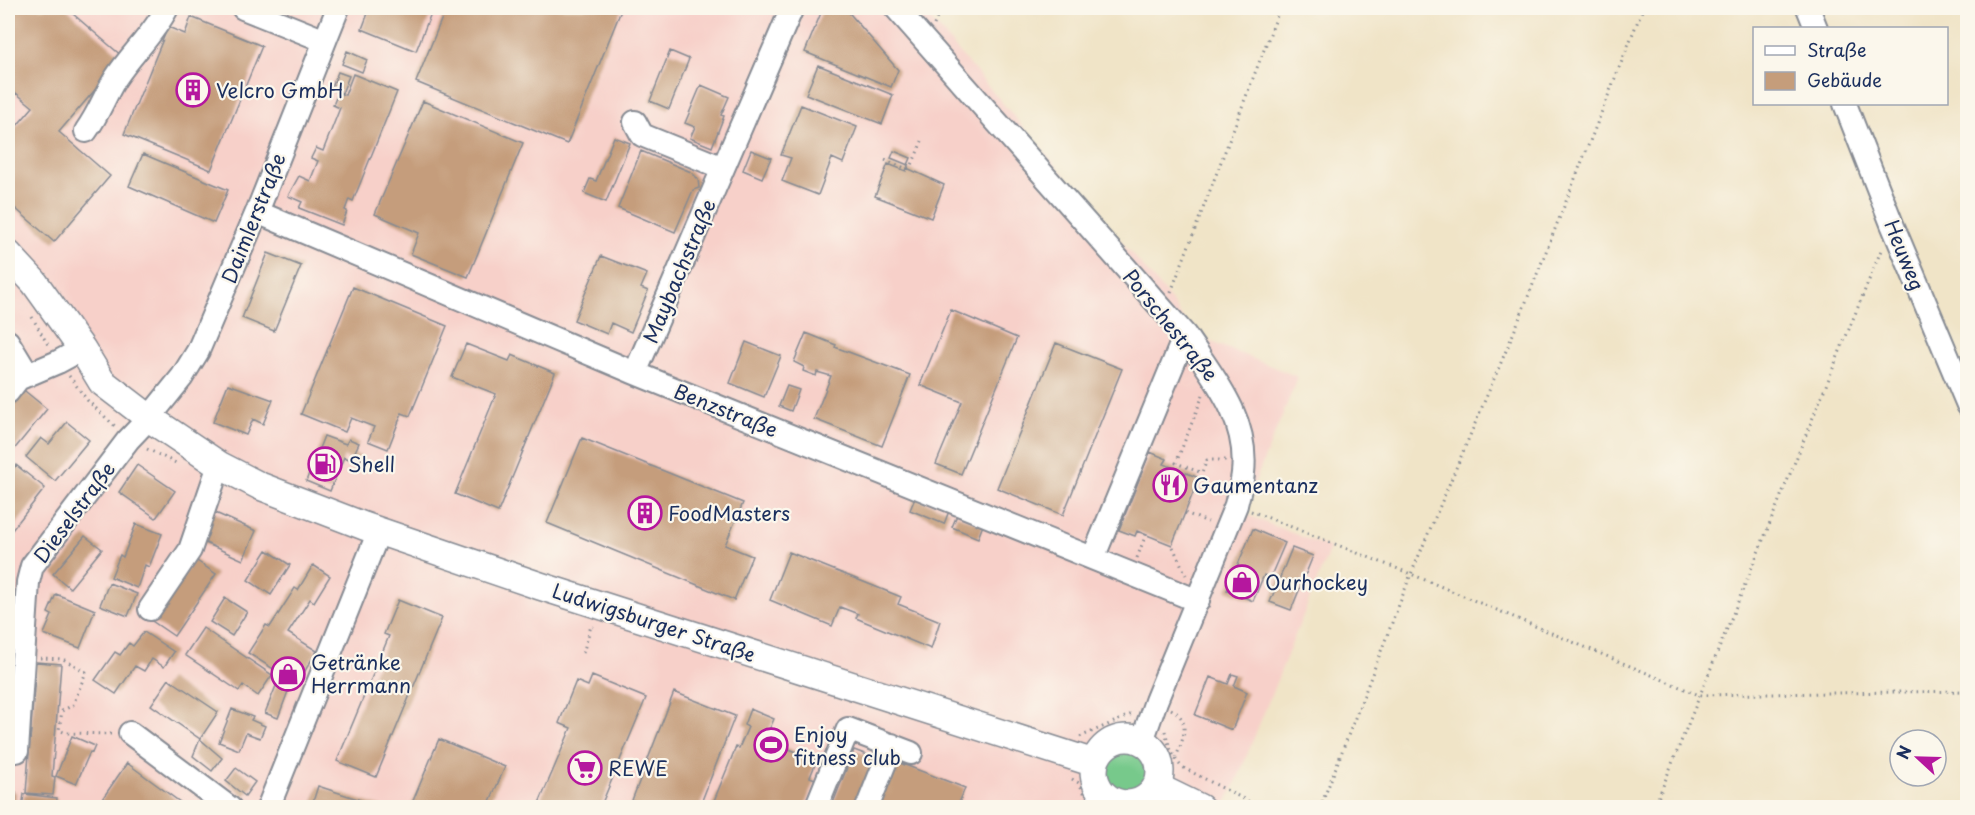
<svg xmlns="http://www.w3.org/2000/svg" width="1975" height="815" viewBox="0 0 1975 815" font-family="'Playpen Sans',sans-serif">
  <style>
    .built { fill: #f7d0c9 }
    .green { fill: #77c98b; stroke: #497c74; stroke-width: 1.5 }
    .building { fill: #c59d7b }
    .lines { fill: none; stroke-linecap: round; stroke-linejoin: round }
    .minor-casing { stroke: #868a92; stroke-width: 26 }
    .major-casing { stroke: #868a92; stroke-width: 30 }
    .path { stroke: #868a92; stroke-width: 3; stroke-dasharray: 1.5 4.5; stroke-linecap: butt }
    .minor { stroke: #fff; stroke-width: 22 }
    .major { stroke: #fff; stroke-width: 27 }
    .labels { text-anchor: middle; dominant-baseline: central; stroke-width: 4.5; stroke-linejoin: round; paint-order: stroke }
    .poi-label { font-size: 20px; fill: #1b2f5e; stroke: #fbf7ec; text-anchor: start }
    .street-label { font-size: 20px; fill: #1b2f5e; stroke: #fbf7ec }
  </style>
  <rect width="100%" height="100%" fill="#fbf7ec"/>
  <filter id="ink" filterUnits="userSpaceOnUse"><feTurbulence type="fractalNoise" baseFrequency=".0167" numOctaves="2"/><feDisplacementMap in="SourceGraphic" scale="12" xChannelSelector="R" yChannelSelector="G"/><feConvolveMatrix kernelMatrix="1 2 1 2 8 2 1 2 1" color-interpolation-filters="sRGB"/></filter>
  <filter id="wash" filterUnits="userSpaceOnUse"><feTurbulence type="fractalNoise" baseFrequency=".008" numOctaves="4" result="noise"/><feDisplacementMap in="SourceGraphic" scale="24" xChannelSelector="R" yChannelSelector="G"/><feGaussianBlur stdDeviation="1.35" result="paint"/><feColorMatrix in="noise" values="0 0 0 0 0 0 0 0 0 0 0 0 0 0 0 0 0 1.4 0 .05"/><feComposite in="paint" operator="in"/></filter>
  <g filter="url(#wash)">
    <rect width="100%" height="100%" fill="#f0e4c7"/>
    <path class="built" d="M8,8H921L1167,295L1194,335L1298,377L1242,513L1330,548L1235,785L1224,807H8Z"/>
    <path class="green" d="M1103 772a25 25 0 1 1 50 0a25 25 0 1 1-50 0Z"/>
    <g id="blocks">
      <path class="building" d="M8,8H66L123,57L59,132L110,176L54,242L8,202V136L33,107L16,93L8,103Z
        M370,8H433L416,51L362,29Z
        M446,8H622L567,144L416,82Z
        M823,8H845L898,70L891,87L805,52Z
        M191,17L262,46L211,170L124,134L168,27L185,34Z
        M347,51L367,60L362,72L342,64Z
        M670,51L689,59L669,109L650,101Z
        M818,65L893,95L882,124L806,94Z
        M338,72L349,76L342,93L331,89Z
        M353,74L397,92L353,201L349,199L345,210L347,211L342,225L299,208L302,202L288,196L299,176L310,181L318,161L311,158L316,148L323,151L340,108L333,105L338,93L345,95Z
        M701,85L729,97L721,115L724,116L712,147L690,138L695,127L685,123Z
        M423,101L523,143L468,277L411,254L419,233L375,214Z
        M801,105L857,127L843,163L832,158L818,195L782,181L791,158L781,155Z
        M614,137L630,143L606,202L584,193L590,179L596,181Z
        M751,150L771,158L762,178L743,170Z
        M641,151L691,172L698,179L699,188L693,190L675,232L618,208Z
        M894,151L911,158L908,165L891,158Z
        M143,154L228,190L214,223L129,186Z
        M888,164L906,171L907,168L944,185L931,218L875,196Z
        M268,253L301,266L274,331L242,318Z
        M601,256L647,274L641,288L648,291L631,332L611,323L607,334L574,320Z
        M353,287L447,326L410,416L402,413L388,449L368,441L374,427L351,418L345,432L301,414Z
        M951,310L1017,338L961,474L936,464L962,402L920,385Z
        M806,333L836,345L835,347L910,375L882,446L814,419L831,376L817,372L816,376L803,371L804,367L794,362Z
        M746,342L781,356L764,397L730,383Z
        M1056,343L1122,369L1063,515L997,488Z
        M466,344L509,361L512,355L555,373L498,512L455,494L496,394L452,377Z
        M228,384L273,400L263,424L253,419L246,435L213,422Z
        M787,386L799,390L791,411L779,406Z
        M20,387L47,409L8,457V402Z
        M67,422L89,440L55,481L26,457L41,438L49,444Z
        M324,436L346,444L349,439L359,443L354,454L362,457L359,463L344,457L330,491L306,481Z
        M582,438L743,503L725,545L752,556L734,600L547,523Z
        M1150,452L1167,459L1164,464L1199,478L1172,545L1137,531L1135,536L1119,530Z
        M16,465L45,488L8,535V476Z
        M137,465L175,491L156,518L119,492Z
        M915,498L949,511L944,524L910,510Z
        M211,511L256,531L243,560L199,540Z
        M957,515L983,525L978,538L952,527Z
        M136,524L162,534L149,567L145,565L137,588L111,577L120,555L123,557Z
        M1253,529L1285,543L1270,578L1264,575L1253,601L1227,590Z
        M85,536L102,549L70,588L53,574Z
        M1292,548L1313,556L1291,610L1270,602Z
        M267,550L290,565L271,595L248,580Z
        M789,552L901,597L898,604L940,621L931,649L856,618L858,614L840,607L832,626L770,600Z
        M194,559L216,574L174,636L152,621Z
        M313,565L330,576L314,602L310,599L288,633L317,651L297,684L248,653L266,625L270,627L295,588L298,590Z
        M109,583L137,594L128,616L100,605Z
        M56,594L95,610L80,648L44,634L52,615L48,613Z
        M225,598L247,612L232,636L210,622Z
        M398,600L442,618L376,777L337,761L389,636L384,634Z
        M203,628L272,675L258,696L243,685L239,691L185,655Z
        M144,632L174,652L164,667L152,659L144,671L135,666L116,694L95,680L115,652L120,655L129,643L133,646Z
        M36,662L61,664L52,776L55,777L53,795L26,793Z
        M1232,674L1238,676L1234,686L1247,692L1232,730L1195,715L1210,677L1228,684Z
        M592,676L646,698L600,808H537L571,728L559,723L576,681L588,686Z
        M169,679L218,712L200,739L222,758L212,771L193,756L200,739L151,705Z
        M278,681L290,686L278,718L265,713Z
        M674,692L735,716L699,808H629Z
        M232,709L253,717L251,720L265,726L260,738L246,733L239,750L219,742Z
        M750,709L774,719L767,735L786,743L784,747L817,760L810,777L815,779L804,808H711L736,747L739,748L748,727L744,725Z
        M72,736L95,746L92,753L90,752L76,784L56,776Z
        M439,739L505,767L487,808H410Z
        M854,750L878,759L858,808H831Z
        M892,760L965,788L957,808H873Z
        M127,763L188,808H96Z
        M236,768L255,782L245,796L226,781Z
        M318,786L382,807V808H311Z
        M8,791L16,792L15,808H8Z
        M24,794L57,798L56,808H22Z"/>
    </g>
  </g>
  <g filter="url(#ink)">
    <use href="#blocks" fill-opacity="0" stroke="#868a92" stroke-width="1.5"/>
    <g class="lines">
      <defs>
        <path id="minor" d="M243,8L323,40
          M896,8L1185,335C1213,377 1249,418 1243,473C1242,484 1238,495 1236,505L1156,701L1142,741
          M1808,8L1816,28
          M1845,104L1892,224L1968,405
          M635,122L642,135L723,168
          M86,131C99,113 104,97 115,79C131,54 154,34 167,8
          M257,212L635,373L1198,601
          M8,342L28,375
          M635,373L792,8
          M8,392L18,379L58,362L82,349
          M1093,558L1185,335
          M150,609L190,550L219,465
          M130,733L230,808
          M8,750L17,751L28,582L32,566L128,440L149,418L182,377L198,351L257,212L338,8
          M268,808L379,531
          M816,808L848,729L911,753
          M867,808L892,745
          M1114,808L1116,802"/>
        <path id="major" d="M8,254L34,282L82,349L102,382L149,418L219,465L260,486L364,526L540,586L1094,763
          M1094 771a33 33 0 1 1 66 0a33 33 0 1 1-66 0Z
          M1157,787L1200,808"/>
      </defs>
      <use href="#minor" class="minor-casing"/>
      <use href="#major" class="major-casing"/>
      <path class="path" d="M934,25L941,8
        M885,160L905,168L912,165L922,141
        M1171,292L1280,8
        M32,317L48,345
        M69,376L88,401L117,428
        M1203,395L1176,463L1202,473L1207,460H1227
        M147,449L178,464
        M1251,511L1411,574L1699,695L1968,691
        M1185,513L1208,522
        M1173,547L1186,575
        M1137,558L1146,534
        M583,653L591,626L593,627
        M40,658L63,659L86,672L73,705L62,711L59,730L66,733L111,734
        M1171,709C1192,720 1183,740 1176,757
        M1165,731C1168,743 1173,759 1182,767L1261,808
        M1080,737L1132,714
        M1072,779L1079,783L1092,808
        M1320,808L1411,574L1514,332L1643,8
        M1654,808L1882,248"/>
      <use href="#minor" class="minor"/>
      <use href="#major" class="major"/>
    </g>
  </g>
  <defs>
    <symbol id="building-ring" viewBox="-11 -11 22 22"><circle r="9.5" fill="#fbf7ec" stroke="#b5179e" stroke-width="1.5"/><path d="M-4-6H4V6H1V3H-1V6H-4ZM-2.5-4.3h1.7v1.8h-1.7ZM.8-4.3h1.7v1.8H.8ZM-2.5-1h1.7V.8h-1.7ZM.8-1h1.7V.8H.8Z" fill="#b5179e"/></symbol>
    <symbol id="fuel-ring" viewBox="-11 -11 22 22"><circle r="9.5" fill="#fbf7ec" stroke="#b5179e" stroke-width="1.5"/><path d="M-5.5-6h7V0h2V4h1.3V-2.5L3-4.5l.8-.8L6-3V5H2.5V1h-1V6h-7ZM-4.2-4.7v3.2H.2V-4.7Z" fill="#b5179e"/></symbol>
    <symbol id="restaurant-ring" viewBox="-11 -11 22 22"><circle r="9.5" fill="#fbf7ec" stroke="#b5179e" stroke-width="1.5"/><path d="M-5-6h1v4h1v-4h1v4h1v-4h1v5L-1.5 .5V6h-2V.5L-5-1ZM5-6V6H3V1.5H1.5Q1.5-4 5-6Z" fill="#b5179e"/></symbol>
    <symbol id="shop-ring" viewBox="-11 -11 22 22"><circle r="9.5" fill="#fbf7ec" stroke="#b5179e" stroke-width="1.5"/><path d="M-5-2.5h2.3a2.7 3.5 0 0 1 5.4 0H5L5.5 6h-11ZM-1.5-2.5h3a1.5 2.3 0 0 0-3 0Z" fill="#b5179e"/></symbol>
    <symbol id="stadium-ring" viewBox="-11 -11 22 22"><circle r="9.5" fill="#fbf7ec" stroke="#b5179e" stroke-width="1.5"/><path d="M0-5a6.5 5 0 1 0 0 10a6.5 5 0 1 0 0-10ZM-3.5-1.8h7v3.6h-7Z" fill="#b5179e"/></symbol>
    <symbol id="supermarket-ring" viewBox="-11 -11 22 22"><circle r="9.5" fill="#fbf7ec" stroke="#b5179e" stroke-width="1.5"/><path d="M-6-5.5h2.5l.6 2H6L4.5 2H-2.5L-4.4-4H-6ZM-1.5 3.2a1.3 1.3 0 1 0 .1 0ZM3 3.2a1.3 1.3 0 1 0 .1 0Z" fill="#b5179e"/></symbol>
  </defs>
  <g fill-rule="evenodd">
    <use href="#building-ring" x="174" y="71" width="38" height="38"/>
    <use href="#fuel-ring" x="306" y="445" width="38" height="38"/>
    <use href="#restaurant-ring" x="1151" y="466" width="38" height="38"/>
    <use href="#building-ring" x="626" y="494" width="38" height="38"/>
    <use href="#shop-ring" x="1223" y="563" width="38" height="38"/>
    <use href="#shop-ring" x="269" y="655" width="38" height="38"/>
    <use href="#stadium-ring" x="752" y="726" width="38" height="38"/>
    <use href="#supermarket-ring" x="566" y="749" width="38" height="38"/>
  </g>
  <g class="labels">
    <g class="poi-label">
      <text x="216" y="90">Velcro GmbH</text>
      <text x="348" y="464">Shell</text>
      <text x="1193" y="485">Gaumentanz</text>
      <text x="668" y="513">FoodMasters</text>
      <text x="1265" y="582">Ourhockey</text>
      <text x="311" y="662">Getränke<tspan x="311" dy="23">Herrmann</tspan></text>
      <text x="794" y="734">Enjoy<tspan x="794" dy="23">fitness club</tspan></text>
      <text x="608" y="768">REWE</text>
    </g>
    <g class="street-label">
      <text transform="translate(253 218) rotate(-68)">Daimlerstraße</text>
      <text transform="translate(1905 255) rotate(68)">Heuweg</text>
      <text transform="translate(679 271) rotate(-67)">Maybachstraße</text>
      <text transform="translate(1171 325) rotate(51)">Porschestraße</text>
      <text transform="translate(726 410) rotate(22)">Benzstraße</text>
      <text transform="translate(74 512) rotate(-53)">Dieselstraße</text>
      <text transform="translate(654 622) rotate(18)">Ludwigsburger Straße</text>
    </g>
  </g>
  <rect width="1975" height="815" fill="none" stroke="#fbf7ec" stroke-width="30"/>
  <rect x="1753" y="27" width="195" height="78" fill="#fbf7ec" stroke="#a1a7b3" stroke-width="1.5"/>
  <rect x="1765" y="46" width="30" height="9" fill="#ffffff" stroke="#a1a7b3" stroke-width="1.5"/>
  <text x="1807" y="57" font-size="18" fill="#1b2f5e">Straße</text>
  <rect x="1765" y="72" width="30" height="18" fill="#c59d7b" stroke="#a1a7b3" stroke-width="1.5"/>
  <text x="1807" y="87" font-size="18" fill="#1b2f5e">Gebäude</text>
  <g transform="translate(1918 758) rotate(292)"><circle r="28" fill="#fbf7ec" stroke="#a1a7b3" stroke-width="1.5"/>
  <path d="M0-4.5L10 22L0 15L-10 22Z" fill="#b5179e"/>
  <text y="-9" font-size="16" font-weight="bold" text-anchor="middle" fill="#1b2f5e">N</text>
  </g>
</svg>
